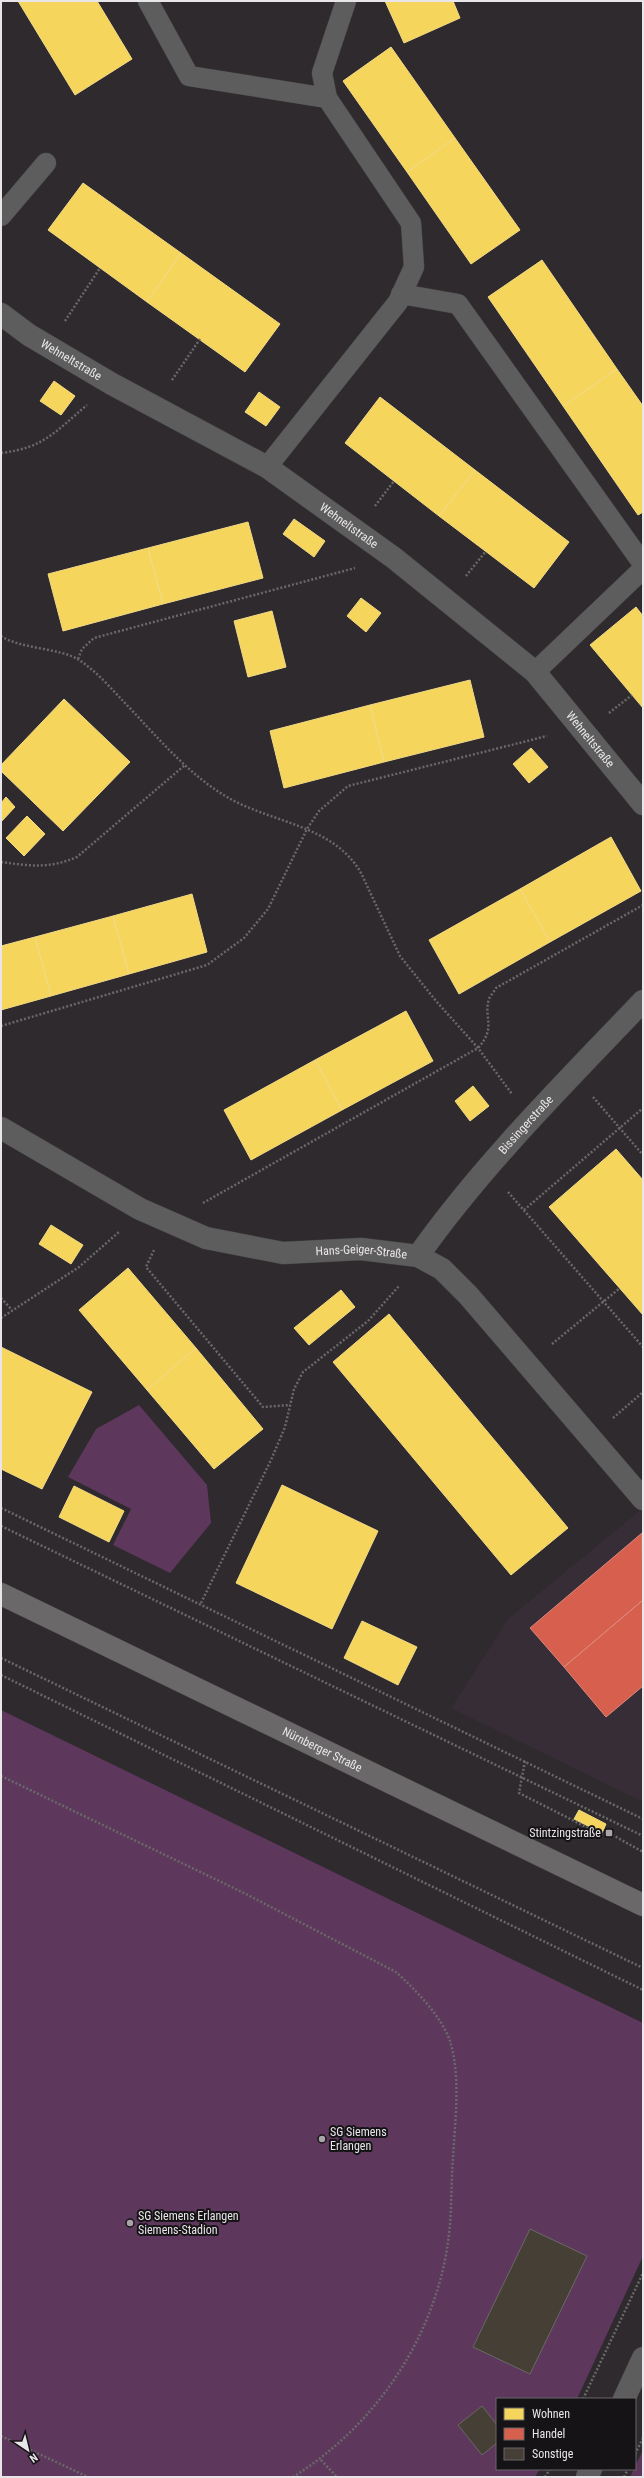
<svg xmlns="http://www.w3.org/2000/svg" width="644" height="2478" viewBox="0 0 644 2478" font-family="'Roboto Condensed',sans-serif">
  <style>
    .built { fill: #362d36 }
    .green { fill: #5d375c }
    .homes { fill: #f6d55c; stroke: #f2da86 }
    .shops { fill: #d6604d; stroke: #dc887c }
    .building { fill: #453f35; stroke: #6b6968 }
    .lines { fill: none; stroke-linecap: round; stroke-linejoin: round }
    .lane-casing { stroke: #474547; stroke-width: 21 }
    .street-casing { stroke: #474547; stroke-width: 23 }
    .secondary-casing { stroke: #474547; stroke-width: 23 }
    .path { stroke: #6a696a; stroke-width: 2.5; stroke-dasharray: 2 2; stroke-linecap: butt }
    .lane { stroke: #5e5d5d; stroke-width: 20 }
    .street { stroke: #5e5d5d; stroke-width: 22 }
    .secondary { stroke: #6a6869; stroke-width: 22 }
    .poi-dot { fill: #a8a4a7; stroke: #151315; stroke-width: 1.5 }
    .labels { text-anchor: middle; dominant-baseline: central; stroke-width: 4; stroke-linejoin: round; paint-order: stroke }
    .street-label { font-size: 12px; fill: #e9e6e9; stroke: #151315 }
    .poi-label { font-size: 12px; fill: #e9e6e9; stroke: #151315; text-anchor: start }
  </style>
  <rect width="100%" height="100%" fill="#2e2a2d"/>
  <path class="built" d="M643,1508V1802L451,1708L509,1618Z"/>
  <path class="green" d="M139,1405L207,1485L211,1523L170,1573L113,1545L131,1509L68,1477L96,1429Z
    M1,1710L643,2023V2256L577,2399H497V2469H540L535,2477H1Z
    M643,2450V2477H630Z"/>
  <path class="homes" d="M18,1H97L132,59L75,95Z
    M385,1H453L460,18L404,43Z
    M391,47L455,138L407,172L343,81Z
    M455,138L520,230L471,264L407,172Z
    M83,183L181,253L147,302L48,230Z
    M181,253L280,324L245,372L147,302Z
    M542,260L617,369L563,406L488,297Z
    M617,369L643,406V512L638,515L563,406Z
    M54,381L75,396L61,415L40,401Z
    M259,392L280,407L266,426L245,412Z
    M380,397L475,470L439,516L345,443Z
    M475,470L569,542L534,588L439,516Z
    M294,519L325,541L314,557L283,534Z
    M248,522L263,578L163,604L148,548Z
    M148,548L163,604L63,631L48,574Z
    M361,598L381,613L366,632L347,616Z
    M636,607L643,616V708L590,645Z
    M272,611L286,667L248,677L234,621Z
    M470,680L484,737L384,762L370,705Z
    M64,699L130,762L63,831L1,771V765Z
    M370,705L384,762L284,788L270,731Z
    M531,748L548,767L529,783L513,764Z
    M6,797L15,807L1,822V803Z
    M27,816L45,834L24,856L6,838Z
    M611,837L641,891L550,942L520,889Z
    M520,889L550,942L459,994L429,940Z
    M192,894L207,952L129,974L113,916Z
    M113,916L129,974L51,996L35,937Z
    M35,937L51,996L1,1010V946Z
    M406,1011L433,1061L342,1110L315,1060Z
    M315,1060L342,1110L251,1160L224,1110Z
    M473,1086L489,1106L470,1121L455,1101Z
    M616,1149L643,1180V1315L549,1207Z
    M51,1225L83,1245L71,1264L39,1244Z
    M128,1268L196,1348L147,1390L79,1310Z
    M341,1290L355,1307L309,1345L294,1328Z
    M389,1314L568,1528L511,1575L333,1362Z
    M1,1347L92,1392L42,1489L1,1469Z
    M196,1348L263,1429L214,1469L147,1390Z
    M282,1485L378,1531L332,1629L236,1583Z
    M74,1486L124,1511L109,1542L59,1517Z
    M362,1621L417,1647L398,1685L344,1658Z
    M579,1810L606,1824L602,1833L574,1819Z"/>
  <path class="shops" d="M642,1533L643,1600L564,1667L530,1628Z
    M643,1600V1686L606,1717L564,1667Z"/>
  <path class="building" d="M530,2229L587,2256L530,2374L473,2347Z
    M482,2406L497,2425V2443L482,2455L458,2425Z"/>
  <g class="lines">
    <defs>
      <path id="lane" d="M148,1L189,76L327,98
        M1,216L46,163
        M401,294L458,304L643,564
        M267,467L398,302L414,267L411,223L327,98L322,73L346,1
        M535,672L643,569"/>
      <g id="street">
        <path id="s1" d="M1,314L29,335L112,384L267,467L394,558L535,672L643,804"/>
        <path id="s2" d="M1,1128L140,1209L206,1238L283,1253L361,1249L418,1256L442,1269L468,1295L643,1499"/>
        <path id="s3" d="M418,1256C483,1164 565,1083 643,1001"/>
        <path d="M624,2399L643,2358"/>
        <path d="M587,2477L591,2469"/>
      </g>
      <g id="secondary">
        <path id="s4" d="M1,1594L643,1905"/>
      </g>
    </defs>
    <use href="#lane" class="lane-casing"/>
    <use href="#street" class="street-casing"/>
    <use href="#secondary" class="secondary-casing"/>
    <path class="path" d="M65,321L100,268
      M172,380L200,339
      M1,453C44,448 56,431 87,405
      M375,506L394,481
      M466,576L486,551
      M1,636C20,649 61,648 79,660C95,670 110,687 123,701C156,735 186,773 227,797C271,823 334,825 361,873L400,956L436,1001L478,1048L512,1094
      M78,659L82,649L94,638L355,568
      M609,713L632,695
      M1,862C30,866 49,869 77,857L185,765
      M1,1026L207,965L244,938L268,909L307,829L319,811L348,786L547,736
      M593,1097L643,1155
      M508,1192L643,1347
      M203,1203L478,1048C497,1027 483,1018 489,999C490,996 494,992 496,988L643,905
      M524,1210L643,1108
      M154,1250L146,1267L263,1407L290,1405
      M1,1298L12,1310
      M1,1318L79,1267L119,1232
      M552,1344L620,1288
      M613,1418L643,1392
      M1,1508L643,1819
      M1,1526L643,1836
      M201,1603L271,1460L285,1427L294,1389L303,1372L368,1321L399,1286
      M1,1658L643,1968
      M1,1675L643,1990
      M525,1761L519,1793L600,1834L609,1833L643,1852
      M1,1776L244,1893L396,1972C415,1989 442,2017 450,2041C461,2077 455,2121 453,2158C451,2183 452,2209 449,2234C438,2333 377,2425 293,2477
      M583,2399L643,2273
      M1,2436L88,2477
      M635,2454L643,2438
      M321,2460L337,2477
      M545,2477L550,2469
      M624,2477L628,2469"/>
    <use href="#lane" class="lane"/>
    <use href="#street" class="street"/>
    <use href="#secondary" class="secondary"/>
  </g>
  <g class="poi-dot">
    <rect x="605" y="1829" width="8" height="8" rx="2"/>
    <circle cx="322" cy="2139" r="4"/>
    <circle cx="130" cy="2223" r="4"/>
  </g>
  <g class="labels">
    <g class="street-label">
      <text stroke="none"><textPath href="#s1" startOffset="84">Wehneltstraße</textPath></text>
      <text stroke="none"><textPath href="#s1" startOffset="408">Wehneltstraße</textPath></text>
      <text stroke="none"><textPath href="#s1" startOffset="732">Wehneltstraße</textPath></text>
      <text stroke="none"><textPath href="#s3" startOffset="170">Bissingerstraße</textPath></text>
      <text stroke="none"><textPath href="#s2" startOffset="390">Hans-Geiger-Straße</textPath></text>
      <text stroke="none"><textPath href="#s4" startOffset="357">Nürnberger Straße</textPath></text>
    </g>
    <g class="poi-label">
      <text x="601" y="1833" text-anchor="end">Stintzingstraße</text>
      <text x="330" y="2132">SG Siemens<tspan x="330" dy="14">Erlangen</tspan></text>
      <text x="138" y="2216">SG Siemens Erlangen<tspan x="138" dy="14">Siemens-Stadion</tspan></text>
    </g>
  </g>
  <rect width="644" height="2478" fill="none" stroke="#e9e6e9" stroke-width="4"/>
  <rect x="496" y="2398" width="140" height="72" fill="#151315" stroke="#6a676a"/>
  <rect x="504" y="2408" width="20" height="12" fill="#f6d55c" stroke="#6a676a"/>
  <text x="532" y="2418" font-size="12" fill="#e9e6e9">Wohnen</text>
  <rect x="504" y="2428" width="20" height="12" fill="#d6604d" stroke="#6a676a"/>
  <text x="532" y="2438" font-size="12" fill="#e9e6e9">Handel</text>
  <rect x="504" y="2448" width="20" height="12" fill="#453f35" stroke="#6a676a"/>
  <text x="532" y="2458" font-size="12" fill="#e9e6e9">Sonstige</text>
  <g transform="translate(28 2450) rotate(145)" stroke="#151315" stroke-width="3" paint-order="stroke">
  <path d="M0-3L7 15L0 10L-7 15Z" fill="#e9e6e9"/>
  <text y="-6" font-size="11" font-weight="bold" text-anchor="middle" fill="#e9e6e9">N</text>
  </g>
</svg>
